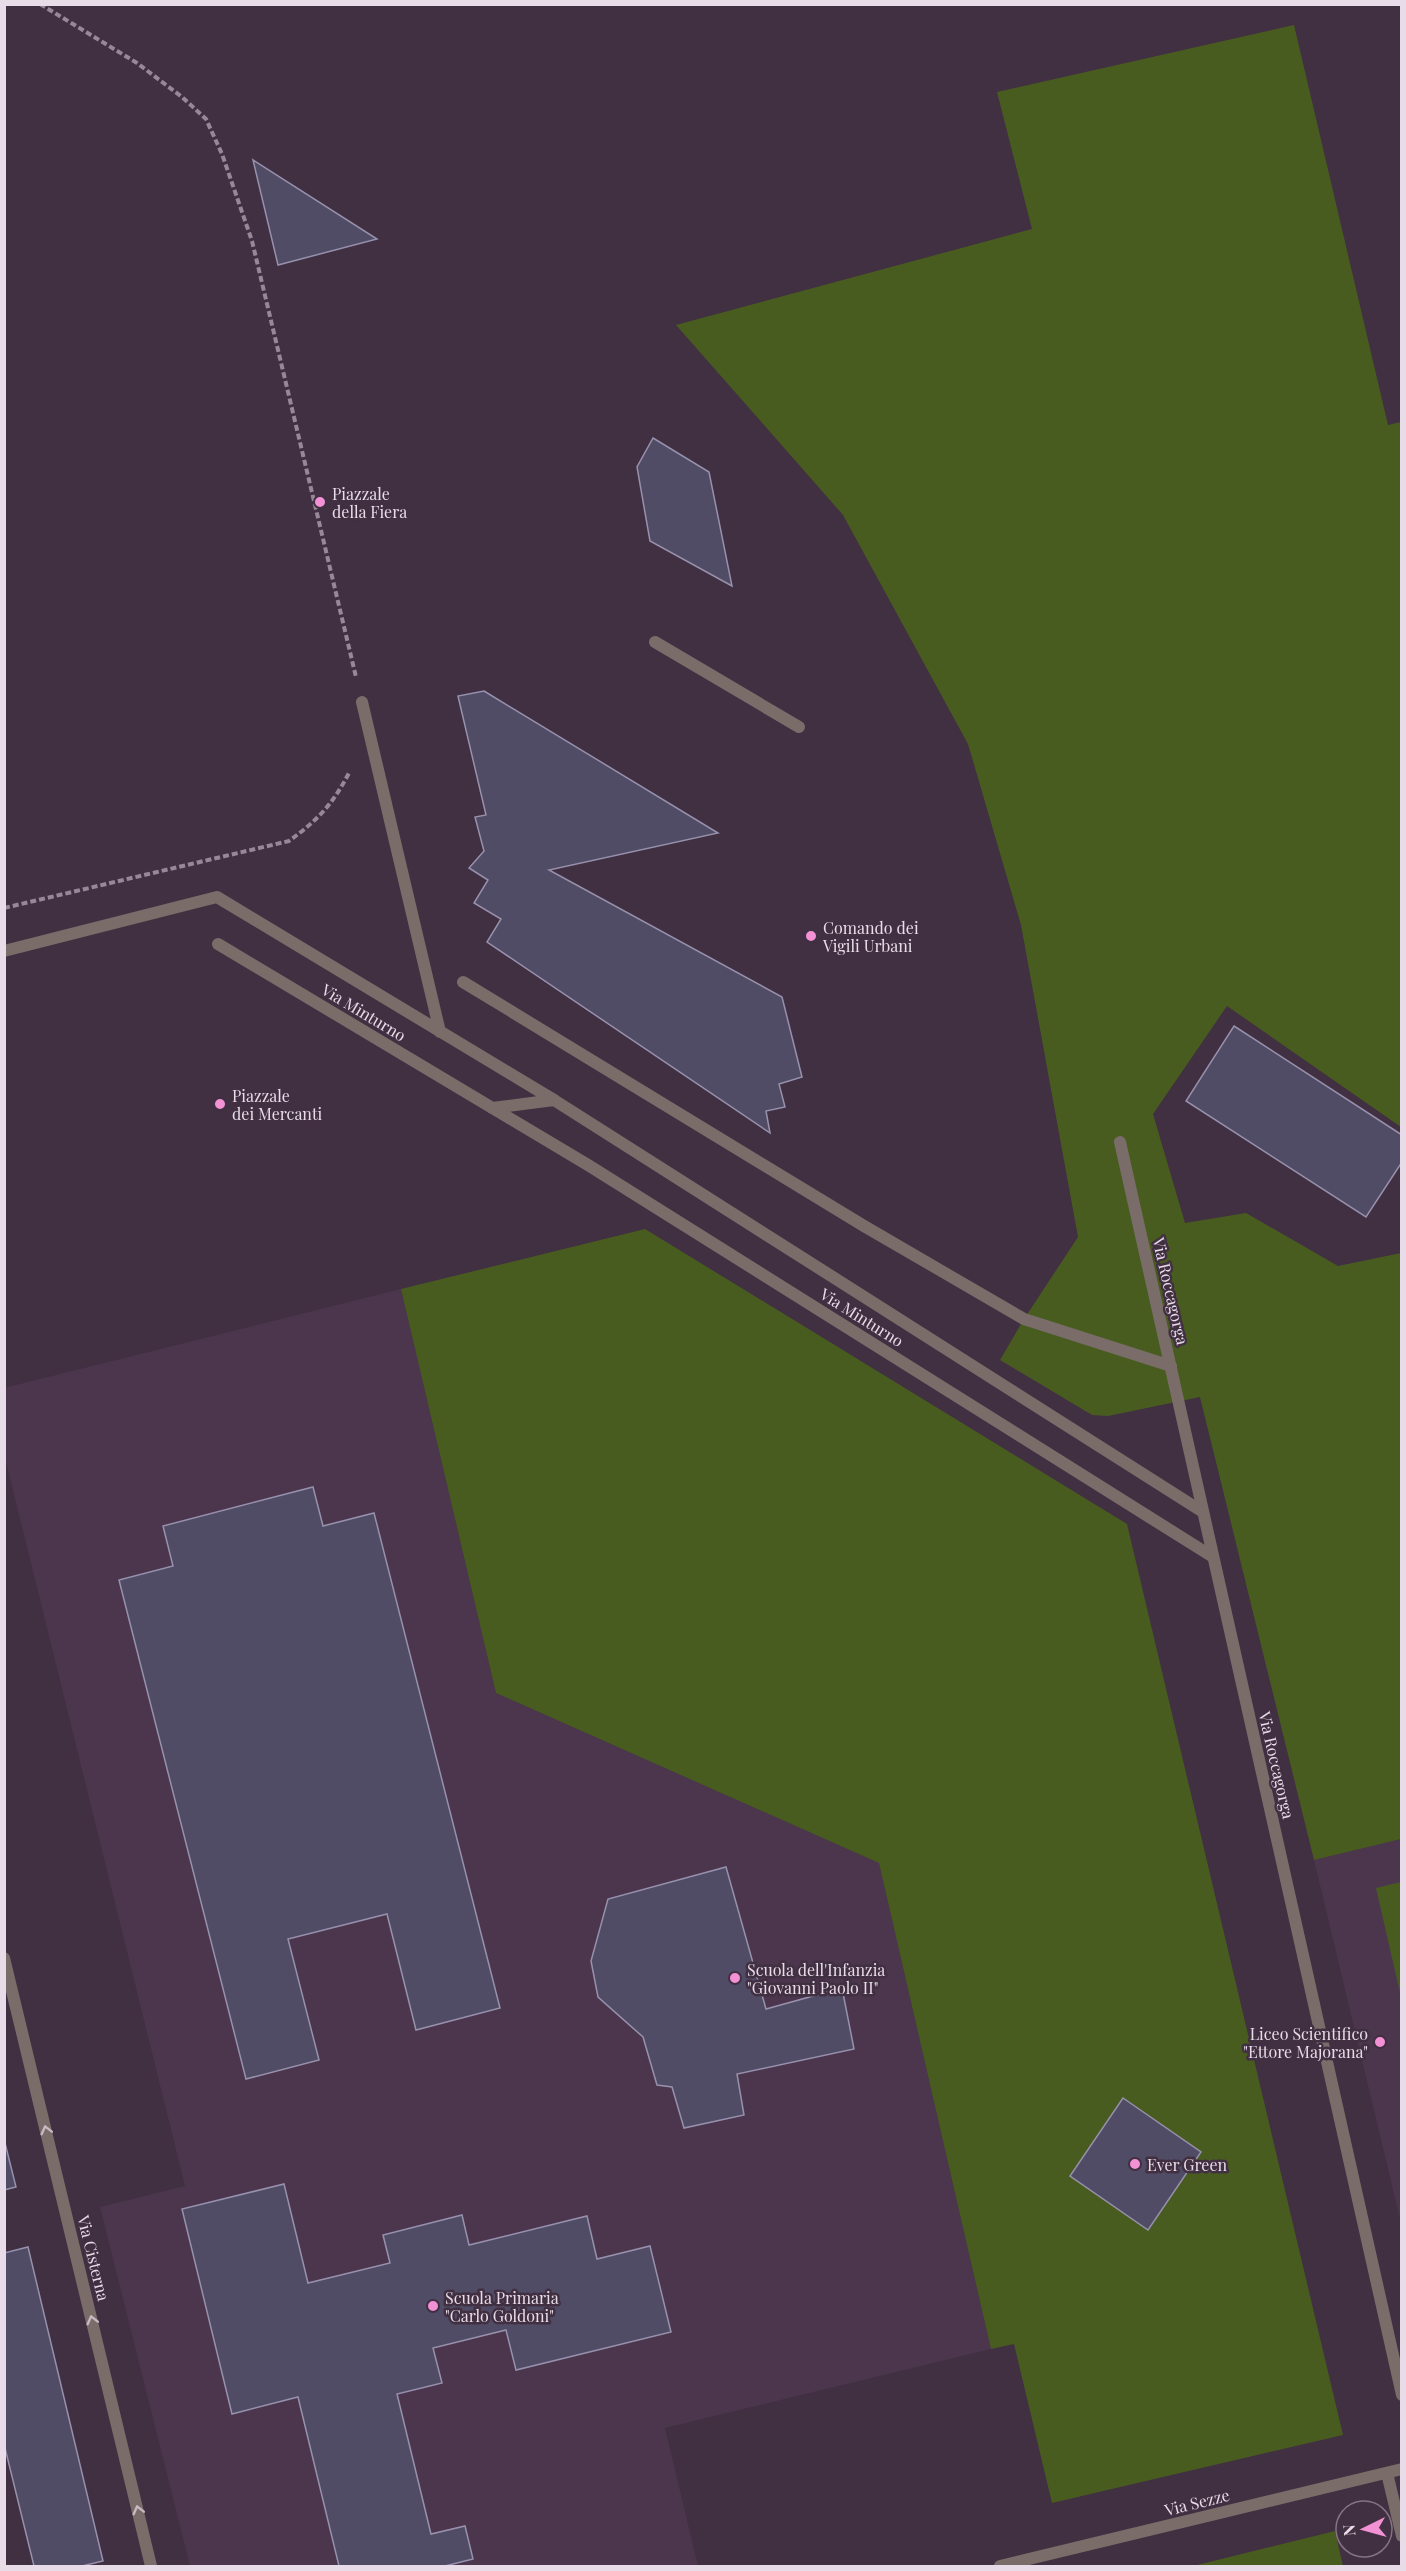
<svg xmlns="http://www.w3.org/2000/svg" width="1406" height="2571" viewBox="0 0 1406 2571" font-family="'Playfair Display',serif">
  <style>
    .built { fill: #4c364e }
    .green { fill: #495c20 }
    .building { fill: #514c65; stroke: #9791ad; stroke-width: 1.5 }
    .lines { fill: none; stroke-linecap: round; stroke-linejoin: round }
    .path { stroke: #978897; stroke-width: 4; stroke-dasharray: 6 3; stroke-linecap: butt }
    .lane { stroke: #7a6c69; stroke-width: 12 }
    .street { stroke: #7a6c69; stroke-width: 12 }
    .oneway { stroke: #c7bac2 }
    .poi-dot { fill: #f391d5; stroke: #412f42; stroke-width: 2 }
    .labels { text-anchor: middle; dominant-baseline: central; stroke-width: 5; stroke-linejoin: round; paint-order: stroke }
    .poi-label { font-size: 16px; fill: #e8dce8; stroke: #412f42; text-anchor: start }
    .street-label { font-size: 16px; fill: #e8dce8; stroke: #412f42 }
  </style>
  <rect width="100%" height="100%" fill="#412f42"/>
  <path class="built" d="M401,1289L496,1693L879,1863L991,2349L665,2428L698,2566H190L100,2207L185,2186L5,1458L4,1388Z
    M1401,1839V2223L1314,1860Z"/>
  <path class="green" d="M1294,25L1388,425L1401,422V1127L1227,1006L1153,1114L1185,1223L1246,1213L1338,1266L1401,1253V1839L1314,1860L1200,1397L1108,1416L1092,1415L1000,1360L1024,1319L1078,1237L1021,925L968,744L843,515L676,325L1032,229L997,92Z
    M645,1229L1127,1524L1343,2435L1052,2503L1014,2344L991,2349L879,1863L496,1693L401,1289Z
    M1401,1882H1402L1401,1997L1376,1888Z
    M1335,2531L1343,2566H1193Z"/>
  <path class="building" d="M253,160L377,239L278,265Z
    M653,438L709,472L732,586L650,541L637,467Z
    M484,691L718,833L549,870L782,997L802,1077L779,1084L785,1107L766,1111L770,1133L487,942L501,919L474,903L488,880L469,868L484,851L475,817L486,815L458,696Z
    M1234,1026L1402,1135V1162L1366,1217L1186,1101Z
    M313,1487L323,1526L374,1513L500,2008L416,2030L387,1914L288,1939L319,2060L246,2079L119,1580L173,1566L163,1526Z
    M726,1867L766,2009L842,1988L854,2049L737,2074L744,2115L684,2128L672,2087L657,2085L643,2037L598,1997L591,1961L608,1899Z
    M1123,2098L1201,2152L1148,2230L1070,2176Z
    M4,2139L16,2187L4,2190Z
    M284,2184L308,2283L390,2263L383,2235L462,2215L469,2245L587,2216L597,2259L650,2246L671,2332L516,2370L506,2330L433,2348L442,2383L397,2394L431,2534L465,2526L473,2559L445,2566H339L298,2397L232,2414L182,2209Z
    M28,2247L103,2561L82,2566H34L4,2444V2253Z"/>
  <g class="lines">
    <path class="path" d="M40,4L137,63L182,97L206,119L222,154L252,241L356,677
      M4,908L289,841C319,819 333,804 350,771"/>
    <path class="lane" d="M655,642L799,727
      M362,702L440,1032
      M4,951L217,897L554,1100
      M463,982L864,1226L1024,1319L1171,1366"/>
    <path class="street" d="M218,944L588,1165L1213,1557
      M492,1108L554,1100L1203,1512
      M1120,1142L1402,2395
      M4,1958L151,2566
      M1387,2473L1402,2536
      M1000,2566L1402,2469"/>
  </g>
  <defs><path id="oneway-chevron" d="M-2-3.5L2.5 0L-2 3.5" fill="none" stroke-width="1.6" stroke-linecap="round" stroke-linejoin="round" transform="scale(1.5)"/></defs>
  <g class="oneway">
    <use href="#oneway-chevron" transform="translate(46 2130) rotate(-104)"/>
    <use href="#oneway-chevron" transform="translate(92 2320) rotate(-104)"/>
    <use href="#oneway-chevron" transform="translate(138 2510) rotate(-104)"/>
  </g>
  <g class="poi-dot">
    <circle cx="320" cy="502" r="6"/>
    <circle cx="811" cy="936" r="6"/>
    <circle cx="220" cy="1104" r="6"/>
    <circle cx="735" cy="1978" r="6"/>
    <circle cx="1380" cy="2042" r="6"/>
    <circle cx="1135" cy="2164" r="6"/>
    <circle cx="433" cy="2306" r="6"/>
  </g>
  <g class="labels">
    <g class="poi-label">
      <text x="332" y="493">Piazzale<tspan x="332" dy="18">della Fiera</tspan></text>
      <text x="823" y="927">Comando dei<tspan x="823" dy="18">Vigili Urbani</tspan></text>
      <text x="232" y="1095">Piazzale<tspan x="232" dy="18">dei Mercanti</tspan></text>
      <text x="747" y="1969">Scuola dell'Infanzia<tspan x="747" dy="18">"Giovanni Paolo II"</tspan></text>
      <text x="1368" y="2033" text-anchor="end">Liceo Scientifico<tspan x="1368" dy="18">"Ettore Majorana"</tspan></text>
      <text x="1147" y="2164">Ever Green</text>
      <text x="445" y="2297">Scuola Primaria<tspan x="445" dy="18">"Carlo Goldoni"</tspan></text>
    </g>
    <g class="street-label">
      <text transform="translate(364 1012) rotate(31)">Via Minturno</text>
      <text transform="translate(1171 1291) rotate(77)">Via Roccagorga</text>
      <text transform="translate(862 1317) rotate(32)">Via Minturno</text>
      <text transform="translate(1277 1765) rotate(77)">Via Roccagorga</text>
      <text transform="translate(94 2258) rotate(76)">Via Cisterna</text>
      <text transform="translate(1197 2502) rotate(-14)">Via Sezze</text>
    </g>
  </g>
  <rect width="1406" height="2571" fill="none" stroke="#e8dce8" stroke-width="12"/>
  <g transform="translate(1364 2529) rotate(265)"><circle r="28" fill="#412f42" stroke="#847484" stroke-width="1.5"/>
  <path d="M0-4.5L10 22L0 15L-10 22Z" fill="#f391d5"/>
  <text y="-9" font-size="16" font-weight="bold" text-anchor="middle" fill="#e8dce8">N</text>
  </g>
</svg>
